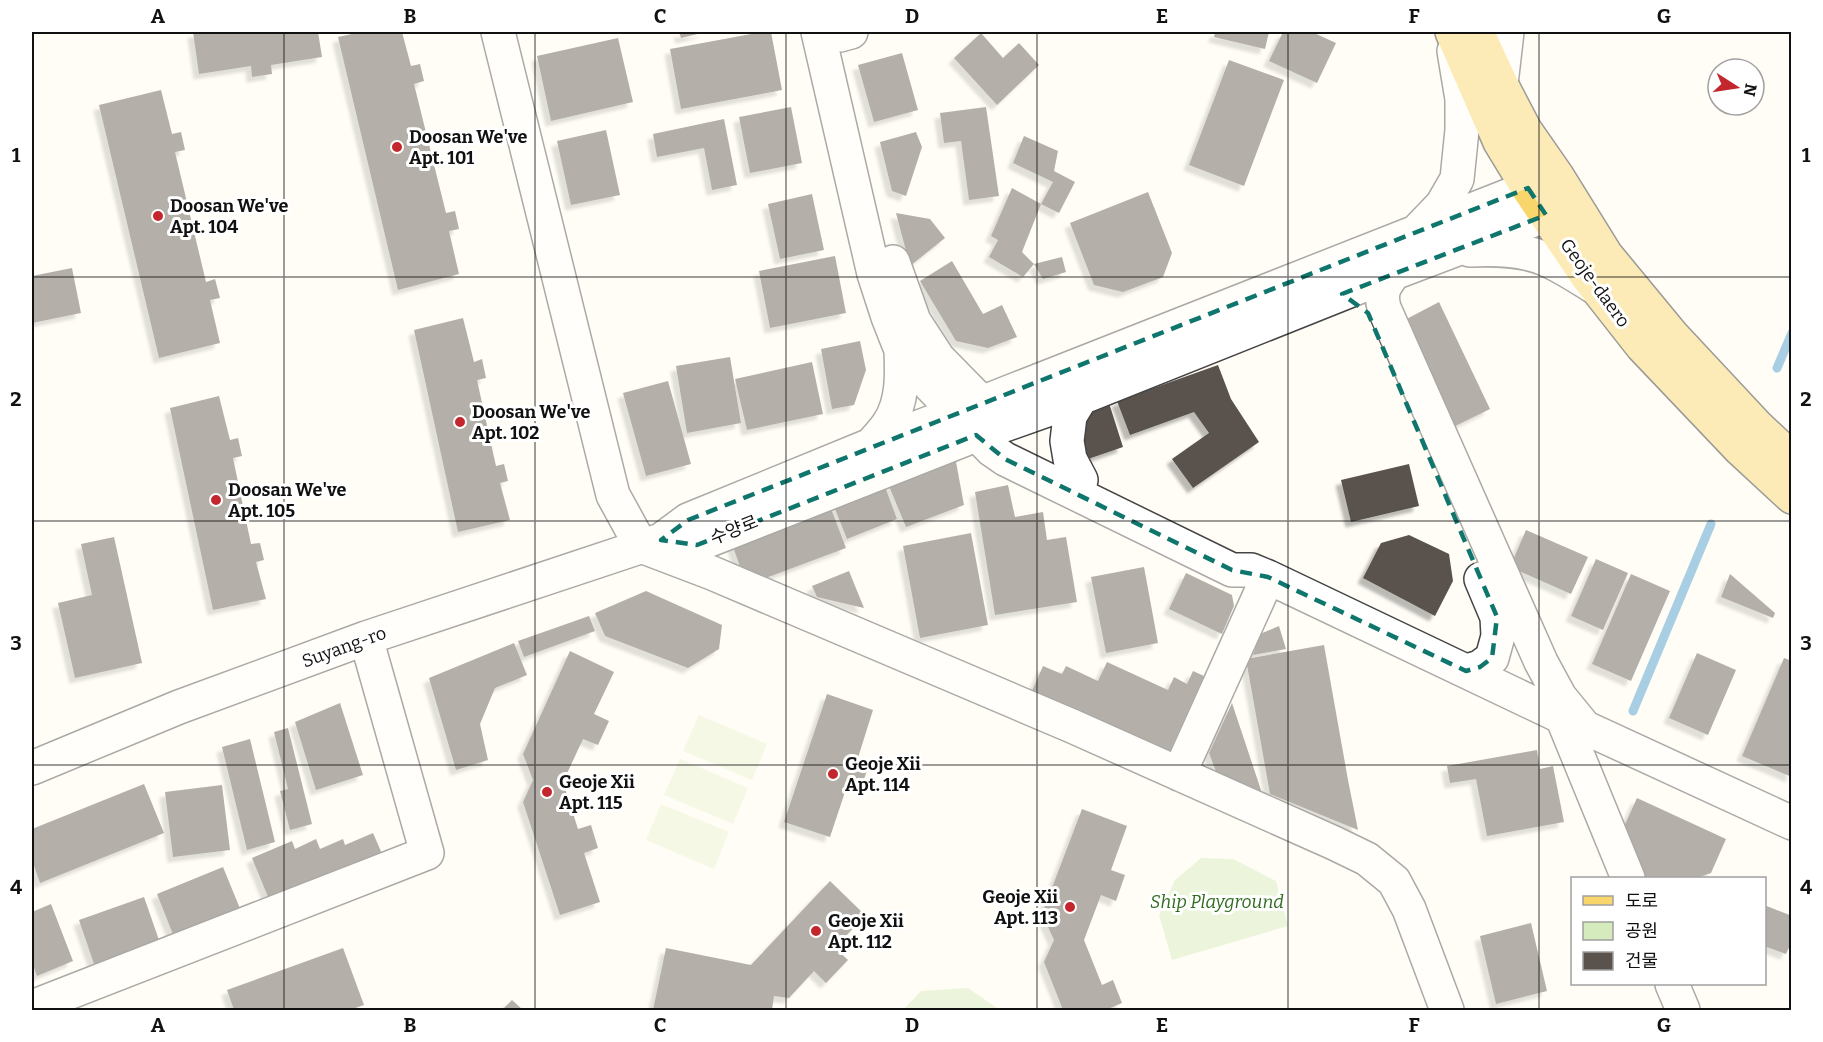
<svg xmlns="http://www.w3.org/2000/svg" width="1823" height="1042" viewBox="0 0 1823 1042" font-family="Bitter,'Noto Sans KR',serif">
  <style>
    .park { fill: #d5ebbd }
    .pitch { fill: #e6f2cf }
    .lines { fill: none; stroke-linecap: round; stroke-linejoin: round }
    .stream { stroke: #3f96cf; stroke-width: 9 }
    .building { fill: #5a524d; filter: url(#shadow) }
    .minor-casing { stroke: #444; stroke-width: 36 }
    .major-casing { stroke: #222; stroke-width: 36 }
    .minor { stroke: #fff; stroke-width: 33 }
    .major { stroke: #f9d66b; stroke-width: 33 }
    .marked { fill: none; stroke: #0f766e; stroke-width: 4.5; stroke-dasharray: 12 8; stroke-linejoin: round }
    .grid { fill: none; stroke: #111; stroke-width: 1.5; stroke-opacity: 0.55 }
    .poi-dot { fill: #c4262e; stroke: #fff; stroke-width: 2 }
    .labels { text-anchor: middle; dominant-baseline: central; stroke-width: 6; stroke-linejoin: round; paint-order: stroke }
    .poi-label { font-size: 18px; font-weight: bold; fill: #111; stroke: #fff; text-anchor: start }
    .street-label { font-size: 18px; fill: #111; stroke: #fff }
    .park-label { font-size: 18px; font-style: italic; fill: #2f6b1f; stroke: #fff }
    .neatline { fill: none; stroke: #111; stroke-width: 2 }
    .grid-label { font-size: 20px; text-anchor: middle; font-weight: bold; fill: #111 }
  </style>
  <defs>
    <filter id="shadow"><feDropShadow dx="-5.5" dy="5.5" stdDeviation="1.5" flood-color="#0004"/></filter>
  </defs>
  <rect width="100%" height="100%" fill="#fffdf5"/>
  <path class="park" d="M1201,858L1233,859L1276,881L1288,926L1172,960L1159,915L1175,880Z
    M968,988L1000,1010H903L921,991Z"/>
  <path class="pitch" d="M699,715L767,744L752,780L683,751Z
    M680,759L748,788L733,824L664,795Z
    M661,804L729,832L714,869L646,840Z"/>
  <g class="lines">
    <path class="stream" d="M1777,368L1792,333
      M1633,711L1711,524"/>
  </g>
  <path class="building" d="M193,32H318L322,57L271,65L272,74L252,77L251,66L199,74Z
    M361,32H402L411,66L420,64L424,81L414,84L446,213L455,211L459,229L449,231L459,274L398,290L338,37Z
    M679,32H706L681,38Z
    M762,32H771L782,90L681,109L670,49Z
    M1215,32H1269L1265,49L1214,37Z
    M1283,32H1312L1336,43L1317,83L1269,61Z
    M981,33L1003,58L1019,43L1039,65L997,105L954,58Z
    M618,38L633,102L551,121L537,56Z
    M902,53L918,110L874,122L858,65Z
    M1229,60L1284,80L1244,186L1189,165Z
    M161,90L172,134L181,132L185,150L175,152L206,282L215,279L220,298L210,300L220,343L159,358L99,105Z
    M791,107L802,163L750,173L739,117Z
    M986,107L999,196L969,200L961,141L944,143L940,113Z
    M724,119L737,185L712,190L704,148L657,157L653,134Z
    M606,130L620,195L571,205L557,141Z
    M916,132L922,147L906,196L892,191L880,142Z
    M1024,136L1058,151L1054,171L1075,182L1059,213L1041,204L1022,252L1034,264L1023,277L989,257L998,240L991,236L1012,188L1041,204L1053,182L1013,163Z
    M1148,192L1172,253L1163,277L1123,292L1094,285L1070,223Z
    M812,194L824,250L780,259L768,204Z
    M896,213L930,219L945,238L910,266Z
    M835,256L846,313L770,328L759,271Z
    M1062,257L1066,272L1043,279L1034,264Z
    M952,261L983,314L1002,305L1017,337L988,348L956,341L920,281Z
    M72,268L81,313L32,323V276Z
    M1439,302L1490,409L1445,431L1397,324Z
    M463,318L474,362L482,359L486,378L477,380L496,466L504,464L508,481L500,483L510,520L458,532L414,330Z
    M860,341L866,370L854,405L832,409L821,349Z
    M730,357L741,423L687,433L676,366Z
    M812,362L823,414L747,430L735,379Z
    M1218,365L1231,399L1259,442L1193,488L1172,459L1209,433L1194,412L1130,435L1117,401Z
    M668,381L691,464L646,476L623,393Z
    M219,396L230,440L238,438L242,456L233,458L251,544L260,543L264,560L256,562L266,599L213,610L170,408Z
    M1109,403L1123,447L1088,459L1084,445L1087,410Z
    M954,451L964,505L906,527L886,479Z
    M1409,464L1419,506L1351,522L1341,480Z
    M884,484L897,519L847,539L833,504Z
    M1008,485L1015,517L1043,512L1047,540L1066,537L1077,602L995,615L975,492Z
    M830,506L846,548L755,582L743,575L732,544Z
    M1526,530L1588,557L1571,594L1510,567Z
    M971,533L988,625L920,638L903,546Z
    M1409,535L1449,554L1453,581L1435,616L1363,578L1381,543Z
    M114,537L142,663L75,678L58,603L92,595L81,544Z
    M1596,559L1628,573L1603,630L1571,616Z
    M1144,567L1158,643L1106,653L1091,577Z
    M849,571L864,608L817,597L812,586Z
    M1186,573L1232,595L1234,606L1222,634L1169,609Z
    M1631,574L1670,591L1631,681L1592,664Z
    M1730,574L1775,613L1773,618L1721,597Z
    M646,591L722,625L719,649L688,668L605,636L595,613Z
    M589,616L595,631L524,657L518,641Z
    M1279,626L1286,649L1253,655L1260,634Z
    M514,643L527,675L495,688L480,724L488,760L456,770L429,678Z
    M1324,645L1348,780L1358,830L1270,794L1246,659Z
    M570,651L614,672L594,714L609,721L598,745L583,739L563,782L578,829L591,825L598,848L584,853L600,902L560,915L523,802L533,780L523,754Z
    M1697,653L1736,670L1708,735L1669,718Z
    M1784,658L1792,661V777L1742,756Z
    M1107,662L1168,690L1174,677L1187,684L1193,671L1204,676L1169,753L1032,691L1043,666L1062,674L1066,666L1098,681Z
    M827,694L873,710L857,761L869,765L861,788L848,783L830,837L784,822Z
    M340,703L363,775L316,790L295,722Z
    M1232,703L1262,793L1217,774L1209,753Z
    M288,728L312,824L290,830L280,791L288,789L274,732Z
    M250,739L275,842L247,850L222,747Z
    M1537,750L1540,769L1553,766L1564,822L1487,836L1476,779L1450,783L1447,766Z
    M144,784L164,833L40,883L32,860V829Z
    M222,785L230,850L173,857L165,792Z
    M1637,798L1726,839L1711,873L1696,878H1646L1640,875L1622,831Z
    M1082,809L1127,826L1111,870L1125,875L1116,901L1101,895L1084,940L1102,985L1113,980L1122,1003L1108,1009L1109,1010H1063L1044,962L1054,940L1042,914Z
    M373,833L383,856L271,904L252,858L292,841L295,849L316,839L320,849L343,839L345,845Z
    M223,867L241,911L174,937L157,894Z
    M830,881L865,915L835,948L848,960L826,983L814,971L789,998L774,996L772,1010H653L666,948L751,965Z
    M144,897L159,940L94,964L79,920Z
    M51,904L73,961L37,976L32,962V912Z
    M1764,905L1792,916V941L1786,954L1764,946Z
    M1531,923L1547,991L1496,1004L1480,936Z
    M343,948L364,1005L349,1010H234L227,990Z
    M512,1000L523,1010H502Z"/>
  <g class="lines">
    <defs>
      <path id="minor" d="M498,32L613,495L641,546L712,573L1072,726L1334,843L1367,859L1394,881L1409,909L1447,1010
        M818,32L874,274L888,317L901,350L919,374L992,450L1005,459L1232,570H1251L1268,577L1562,717L1792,823
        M840,35L851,32
        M1501,84L1507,32
        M1417,231L1442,205L1457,179L1462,130V99L1454,51
        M1470,250C1494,249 1522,249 1545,259C1564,267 1581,279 1599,290
        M893,262L914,321L938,358L995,416
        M1394,273C1384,286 1380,292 1384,308L1541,662L1560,697L1582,724
        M1081,398L1070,416L1067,441L1070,459L1081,480
        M871,445C877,438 884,431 889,423C903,402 902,374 901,350
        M661,540L697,545L976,435L1081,398L1394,273L1573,205
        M1466,671L1480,667L1492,658L1498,636L1497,617L1481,579
        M1562,717L1628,878
        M32,768L179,707L366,638L661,540L688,520L871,445L956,413L1553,178
        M1179,774L1268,577
        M1672,984L1683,1010
        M32,1007L427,853L366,638"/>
      <path id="major" d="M1452,32L1500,142L1528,188L1587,276L1642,346L1740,449L1792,497
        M1477,32L1501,84L1525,130L1557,176L1606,255L1672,335L1757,426L1792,459"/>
    </defs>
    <use href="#minor" class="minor-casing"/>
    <use href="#major" class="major-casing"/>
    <use href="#minor" class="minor"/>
    <use href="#major" class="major"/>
  </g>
  <path d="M0 0H1823V1042H0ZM1528,188L1546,215L1342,294L1368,313L1497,617L1492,658L1480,667L1466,671L1268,577L1232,570L1005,459L976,435L697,545L661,540L688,520Z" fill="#fffdf5" fill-opacity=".55" fill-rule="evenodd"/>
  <path class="marked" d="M1528,188L1546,215L1342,294L1368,313L1497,617L1492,658L1480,667L1466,671L1268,577L1232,570L1005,459L976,435L697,545L661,540L688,520Z"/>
  <path class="grid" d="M284,32V1010M535,32V1010M786,32V1010M1037,32V1010M1288,32V1010M1539,32V1010M32,277H1792M32,521H1792M32,765H1792"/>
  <g class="poi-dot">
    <circle cx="397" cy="147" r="6"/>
    <circle cx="158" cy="216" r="6"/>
    <circle cx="460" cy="422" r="6"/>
    <circle cx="216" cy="500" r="6"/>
    <circle cx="833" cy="774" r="6"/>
    <circle cx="547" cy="792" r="6"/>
    <circle cx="1070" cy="907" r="6"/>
    <circle cx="816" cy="931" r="6"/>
  </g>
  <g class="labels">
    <g class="poi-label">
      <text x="409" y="137">Doosan We've<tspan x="409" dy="21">Apt. 101</tspan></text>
      <text x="170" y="206">Doosan We've<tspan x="170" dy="21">Apt. 104</tspan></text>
      <text x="472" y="412">Doosan We've<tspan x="472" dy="21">Apt. 102</tspan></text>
      <text x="228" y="490">Doosan We've<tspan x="228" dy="21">Apt. 105</tspan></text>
      <text x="845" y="764">Geoje Xii<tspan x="845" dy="21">Apt. 114</tspan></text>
      <text x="559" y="782">Geoje Xii<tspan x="559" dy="21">Apt. 115</tspan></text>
      <text x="1058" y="897" text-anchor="end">Geoje Xii<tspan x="1058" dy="21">Apt. 113</tspan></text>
      <text x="828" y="921">Geoje Xii<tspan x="828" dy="21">Apt. 112</tspan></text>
    </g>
    <g class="street-label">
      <text transform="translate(1595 283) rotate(54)">Geoje-daero</text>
      <text transform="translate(734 530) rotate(-22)">수양로</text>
      <text transform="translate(344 647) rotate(-20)">Suyang-ro</text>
    </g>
    <g class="park-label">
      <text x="1217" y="902">Ship Playground</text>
    </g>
  </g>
  <rect width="1823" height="1042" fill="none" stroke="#ffffff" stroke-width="66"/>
  <rect x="1571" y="877" width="195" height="108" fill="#ffffff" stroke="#a0a0a0" stroke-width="1.5"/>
  <rect x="1583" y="896" width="30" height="9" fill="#f9d66b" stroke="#a0a0a0" stroke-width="1.5"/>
  <text x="1625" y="907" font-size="18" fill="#111111">도로</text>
  <rect x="1583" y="922" width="30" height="18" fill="#d5ebbd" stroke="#a0a0a0" stroke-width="1.5"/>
  <text x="1625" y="937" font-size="18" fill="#111111">공원</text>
  <rect x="1583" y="952" width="30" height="18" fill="#5a524d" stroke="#a0a0a0" stroke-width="1.5"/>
  <text x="1625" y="967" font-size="18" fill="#111111">건물</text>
  <g transform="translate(1736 87) rotate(102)"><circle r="28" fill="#ffffff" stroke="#a0a0a0" stroke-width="1.5"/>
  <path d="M0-4.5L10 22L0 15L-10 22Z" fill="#c4262e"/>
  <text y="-9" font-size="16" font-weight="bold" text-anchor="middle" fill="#111111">N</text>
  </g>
  <rect x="33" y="33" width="1757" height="976" class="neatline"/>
  <g class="grid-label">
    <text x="158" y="23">A</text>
    <text x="410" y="23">B</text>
    <text x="660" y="23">C</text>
    <text x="912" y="23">D</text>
    <text x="1162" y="23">E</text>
    <text x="1414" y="23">F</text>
    <text x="1664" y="23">G</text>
    <text x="16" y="162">1</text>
    <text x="1806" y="162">1</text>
    <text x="16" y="406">2</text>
    <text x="1806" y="406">2</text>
    <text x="16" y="650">3</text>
    <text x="1806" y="650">3</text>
    <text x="16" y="894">4</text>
    <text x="1806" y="894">4</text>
    <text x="158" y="1032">A</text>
    <text x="410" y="1032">B</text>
    <text x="660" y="1032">C</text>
    <text x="912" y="1032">D</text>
    <text x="1162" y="1032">E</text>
    <text x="1414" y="1032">F</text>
    <text x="1664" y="1032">G</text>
  </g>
</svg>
